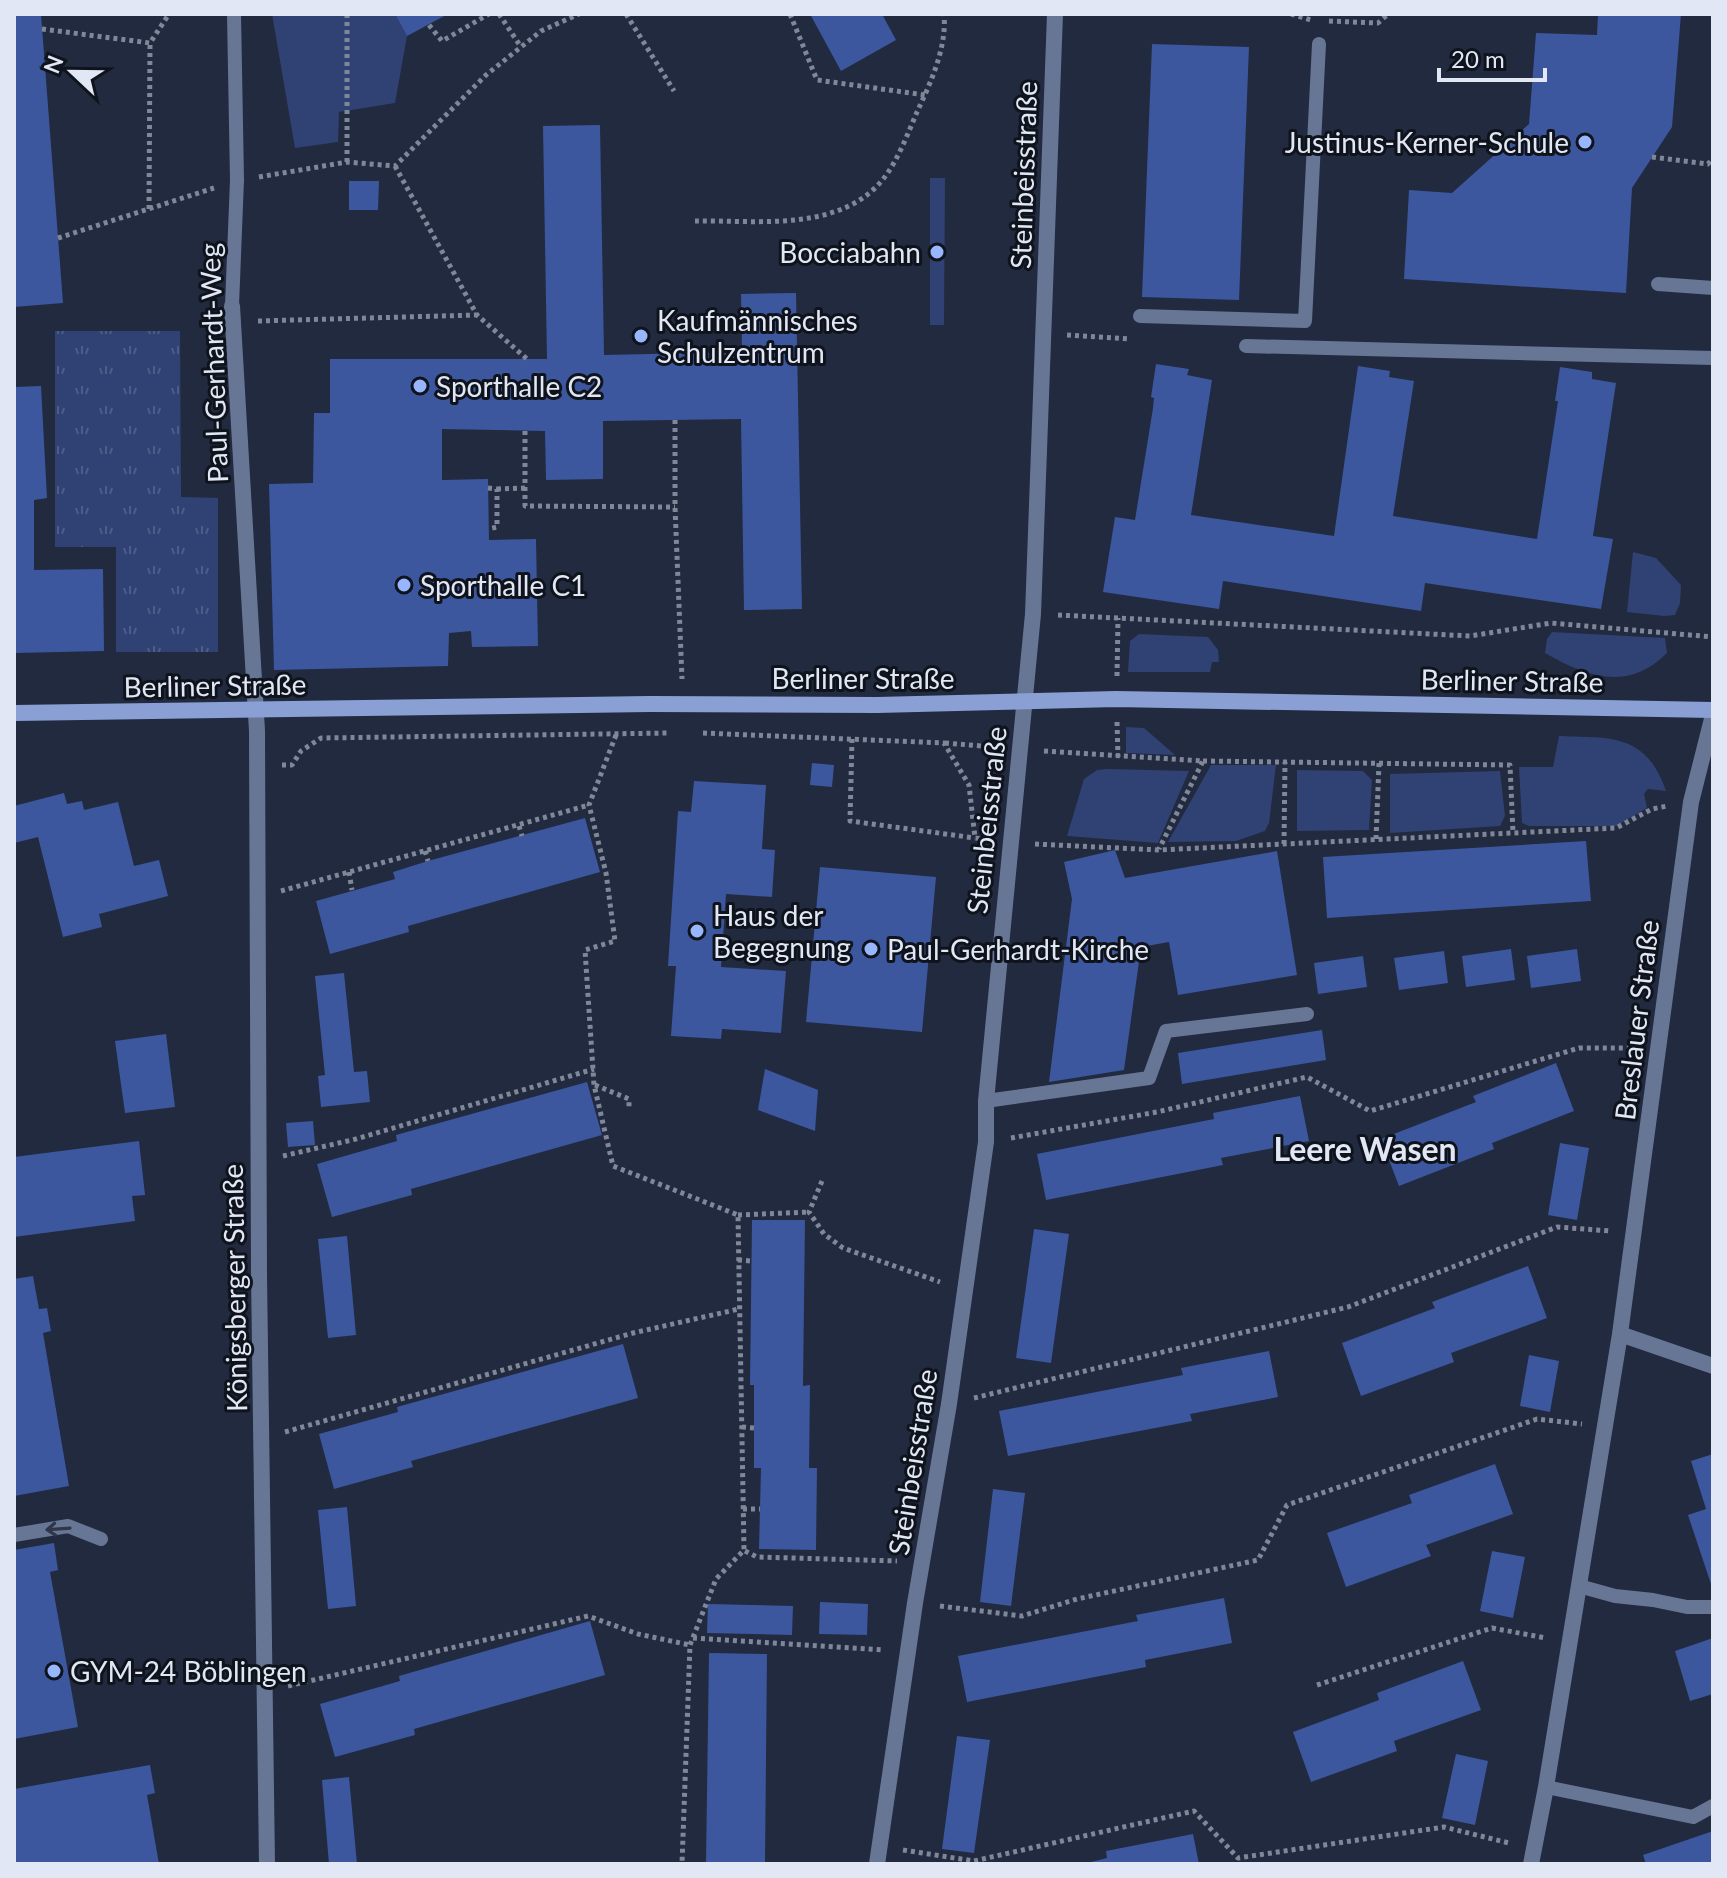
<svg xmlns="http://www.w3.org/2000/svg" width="1727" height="1878" viewBox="0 0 1727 1878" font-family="Lato,sans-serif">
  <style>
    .grass { fill: #2f4273 }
    .park { fill: url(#park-tufts) }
    .building { fill: #3c579e }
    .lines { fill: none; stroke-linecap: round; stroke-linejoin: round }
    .path { stroke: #808799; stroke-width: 5; stroke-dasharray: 4 4; stroke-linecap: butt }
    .lane { stroke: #687696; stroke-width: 14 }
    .street { stroke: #687696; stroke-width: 16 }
    .secondary { stroke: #8aa0d4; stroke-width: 16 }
    .oneway { stroke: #2e3647 }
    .poi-dot { fill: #97b6fd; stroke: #0f131c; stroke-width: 3 }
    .labels { text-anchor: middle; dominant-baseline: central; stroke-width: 6; stroke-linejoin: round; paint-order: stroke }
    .poi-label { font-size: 28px; fill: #e1e7f5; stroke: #0f131c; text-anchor: start }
    .street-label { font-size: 28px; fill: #e1e7f5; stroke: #0f131c }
    .quarter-label { font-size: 32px; font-weight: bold; fill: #e1e7f5; stroke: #0f131c }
  </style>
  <defs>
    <pattern id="park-tufts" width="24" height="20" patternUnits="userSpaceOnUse" patternTransform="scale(2)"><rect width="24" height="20" fill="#2f4273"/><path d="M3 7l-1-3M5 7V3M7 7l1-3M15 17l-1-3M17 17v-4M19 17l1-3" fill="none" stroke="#4d5d88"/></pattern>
  </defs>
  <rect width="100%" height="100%" fill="#212a3f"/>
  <path class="grass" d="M272,14H395L407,36L395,103L339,112L338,142L295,148Z
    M930,178H945L944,325H930Z
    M1633,552L1656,558L1681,585L1680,603L1675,615L1664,616L1627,612Z
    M1552,632L1665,638L1667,653C1628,692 1587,677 1545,653L1547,639Z
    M1139,634L1208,637L1218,650L1219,662H1212L1210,672H1128L1130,641Z
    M1126,727L1144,728L1175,755L1126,753Z
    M1559,736C1611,738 1646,733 1666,791L1648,789L1644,794L1647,808L1616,826H1529L1522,823L1519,767H1553Z
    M1211,765H1276L1269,823L1265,831L1236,841L1168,842Z
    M1108,769L1189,771L1158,843L1067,836L1084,779L1097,770Z
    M1297,770L1363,771L1372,780L1369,830L1297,831Z
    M1500,771L1505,816L1500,826L1390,833V774Z"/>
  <path class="park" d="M55,331H180L181,497L218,498V652H116V547H55Z"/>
  <path class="building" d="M14,14H41L63,303L14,307Z
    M395,14H448L407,36Z
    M810,14H882L896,40L841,71Z
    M1598,14H1681L1672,127L1632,188L1626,293L1404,279L1409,190L1452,193L1529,124L1536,33L1597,35Z
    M1152,44L1249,47L1239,300L1142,297Z
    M600,125L604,355L742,352L741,294L796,293L802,609L744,610L741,419L603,421V479L546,480L545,431L442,429V480L488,479L489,540L536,539L538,646L472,647L471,631L449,633L448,666L274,670L269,484L313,483L314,413H330V359H547L543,126Z
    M349,181H379L378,210H349Z
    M1156,364L1189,369L1187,375L1212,380L1191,515L1334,536L1358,366L1390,371L1389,377L1414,381L1393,516L1537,539L1558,401H1555L1560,367L1592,372V379L1616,383L1593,536L1613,539L1601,609L1425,583L1421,611L1223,581L1219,609L1103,592L1115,517L1135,520L1153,408L1154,398L1151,397Z
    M41,386L47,498L34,500V570L103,569L104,651L14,653V387Z
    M812,763L834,765L832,787L810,785Z
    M694,781L766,785L762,849L775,850L772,897L726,894L721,967L786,971L781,1033L722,1029L721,1039L671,1036L676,966H668L678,811L691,812Z
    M64,793L67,804L82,801L84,810L118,802L134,866L159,860L168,896L99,914L102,927L63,937L38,837L14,843V806Z
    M585,818L600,872L408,926L409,932L330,954L316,901L395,879L393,872L428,861Z
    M1586,841L1591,901L1327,918L1323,857Z
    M1115,850L1125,878L1277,851L1297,975L1178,995L1169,942L1141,947L1124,1070L1049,1082L1072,899L1064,862Z
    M820,867L936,877L922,1032L806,1022Z
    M1511,949L1515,980L1466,987L1462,956Z
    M1577,949L1581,981L1531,988L1527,956Z
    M1444,951L1448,983L1399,990L1394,958Z
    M1363,956L1367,987L1318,994L1314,963Z
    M344,973L354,1072L367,1071L370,1102L321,1107L318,1076L325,1075L315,976Z
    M1322,1030L1326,1060L1182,1084L1178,1053Z
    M166,1034L175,1107L125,1113L115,1041Z
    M1556,1063L1574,1111L1492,1143L1494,1149L1399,1186L1381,1139L1476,1102L1473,1096Z
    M765,1069L818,1090L815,1131L758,1110Z
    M587,1082L602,1135L411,1189L412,1195L332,1217L317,1164L397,1141L396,1135Z
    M1300,1096L1309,1141L1221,1158L1223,1165L1046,1200L1037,1154L1214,1119L1213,1113Z
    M313,1121L315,1145L288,1147L286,1123Z
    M139,1141L145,1195L132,1196L135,1221L14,1237V1157Z
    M1560,1143L1589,1148L1577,1220L1548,1215Z
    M752,1220H805L803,1386L810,1385L809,1468H817L816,1550L759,1549L761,1468H754V1385H750Z
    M1034,1229L1069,1234L1051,1363L1016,1358Z
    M347,1236L356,1335L328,1338L318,1239Z
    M1528,1266L1547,1318L1451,1353L1454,1362L1361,1396L1342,1343L1435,1308L1432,1302Z
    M33,1276L39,1309L47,1308L51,1331L43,1333L69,1486L14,1496V1279Z
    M623,1344L638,1398L411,1461L413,1467L334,1489L319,1434L398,1412L397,1407Z
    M1269,1351L1278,1397L1190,1414L1192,1421L1008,1456L999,1411L1183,1375L1181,1368Z
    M1529,1355L1559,1361L1550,1412L1520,1406Z
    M1713,1454V1587H1712L1688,1515L1706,1509L1691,1461Z
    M1495,1464L1513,1514L1426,1545L1431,1556L1346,1587L1327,1533L1412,1503L1409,1495Z
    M993,1489L1025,1493L1011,1606L980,1602Z
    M347,1507L356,1606L328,1609L318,1510Z
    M54,1543L58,1570L50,1572L78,1727L14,1739V1550Z
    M1492,1551L1525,1557L1513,1618L1480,1611Z
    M1224,1598L1232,1643L1145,1660L1146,1667L967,1702L958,1656L1138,1621L1136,1615Z
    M820,1602L868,1604L867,1635L819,1634Z
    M708,1604L793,1606L792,1635L707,1633Z
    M590,1621L605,1675L414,1729L415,1735L335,1757L320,1704L400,1681L399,1676Z
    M1713,1638V1694L1690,1701L1675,1651Z
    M709,1653L767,1654L765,1864H706Z
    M1463,1661L1481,1710L1394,1741L1397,1751L1311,1782L1293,1732L1379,1700L1377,1693Z
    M957,1736L990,1740L974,1853L942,1849Z
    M1456,1754L1488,1761L1475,1825L1442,1818Z
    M150,1765L155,1793L147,1795L159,1864H14V1789Z
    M349,1777L357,1864H329L322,1780Z
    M1713,1831V1864H1646L1643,1855Z
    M1193,1834L1199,1864H1083L1107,1858L1106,1851Z"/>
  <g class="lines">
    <path class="path" d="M347,14V162
      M499,14L521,47
      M626,14L674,91
      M790,14L817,80L925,95
      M1291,14L1311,20
      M1329,21L1378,23L1388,14
      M429,25L442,41L489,14
      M42,29L150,43L169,14
      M1652,157L1708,164L1713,158
      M395,166L477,315L527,359
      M259,177L347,162L395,166L486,75L541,31L579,14
      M149,209L150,43
      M695,221C757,220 841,233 884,178C898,160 908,133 917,112C931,82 947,47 944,14
      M58,238L214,188
      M258,321L477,315
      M1067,335L1129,339
      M675,420V507L682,679
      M525,431V506L675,507
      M488,488L497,489V527L489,529
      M497,489L525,488
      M1058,615L1470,636L1551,623L1713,637
      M1117,676L1118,618
      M1117,722L1118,757
      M703,733L944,743L969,785L975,838L989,840
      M616,735L589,805L606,873L615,941L585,950L594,1085L613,1166L738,1215L744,1550L716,1579L690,1645L682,1864
      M852,739L850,821L975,838
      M945,743L994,747
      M1044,751L1203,761L1159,849
      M1203,761L1510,765L1513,833
      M282,765H292L301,751L321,738L669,733
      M519,826L522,836
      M1376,839L1379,763
      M1035,844L1159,850L1616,828L1652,809L1667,806
      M1284,844L1285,762
      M425,851L428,861
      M349,872L352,890
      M281,891L589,805
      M595,1085L629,1099V1108
      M1011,1138L1157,1112L1307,1077L1370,1111L1579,1048H1633
      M283,1156L356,1139L594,1069
      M822,1181L809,1212L824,1234L843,1248L940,1282
      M738,1215L809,1212
      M738,1260L751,1261
      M974,1398L1348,1307L1557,1227L1610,1231
      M742,1427L754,1428
      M285,1432L633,1333L739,1309
      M743,1509H760
      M745,1551L757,1557L897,1561
      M940,1606L1022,1616L1077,1599L1258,1560L1287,1505L1537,1419L1582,1424
      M693,1638L883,1650
      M1317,1685L1492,1628L1546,1638
      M288,1686L588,1616L638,1634L690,1645
      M903,1850L974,1861L1194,1811L1238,1858L1444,1827L1509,1843"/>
    <path class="lane" d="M1658,284L1713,288
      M232,306L237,180L234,14
      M1140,316L1305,321L1319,44
      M1246,346L1713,358
      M986,1101L1149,1078L1166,1031L1307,1014
      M14,1535L68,1526L101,1539
      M1579,1586L1615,1596L1653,1600L1687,1607H1713
      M1546,1787L1693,1817L1713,1806"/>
    <path class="street" d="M232,306L257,731L259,1274L267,1864
      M1620,1334L1713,1366
      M877,1864L915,1603L949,1404L986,1142V1101L1033,614L1055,14
      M1531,1864L1546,1787L1620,1334L1691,802L1713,715"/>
    <path class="secondary" d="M14,713L650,704L877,705L1116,699L1713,710"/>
  </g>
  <defs><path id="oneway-shaft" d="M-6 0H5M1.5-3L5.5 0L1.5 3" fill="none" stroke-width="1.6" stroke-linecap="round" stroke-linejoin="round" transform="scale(2)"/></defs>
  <use class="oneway" href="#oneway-shaft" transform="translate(58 1529) rotate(176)"/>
  <g class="poi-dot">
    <circle cx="1585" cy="142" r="8"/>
    <circle cx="937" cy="252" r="8"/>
    <circle cx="641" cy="336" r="8"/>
    <circle cx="420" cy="386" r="8"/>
    <circle cx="404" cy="585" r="8"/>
    <circle cx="697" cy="931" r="8"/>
    <circle cx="871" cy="949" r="8"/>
    <circle cx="54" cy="1671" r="8"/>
  </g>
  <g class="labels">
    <g class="poi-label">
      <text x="1569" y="142" text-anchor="end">Justinus-Kerner-Schule</text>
      <text x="921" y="252" text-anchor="end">Bocciabahn</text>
      <text x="657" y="320">Kaufmännisches<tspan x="657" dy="32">Schulzentrum</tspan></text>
      <text x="436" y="386">Sporthalle C2</text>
      <text x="420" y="585">Sporthalle C1</text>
      <text x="713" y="915">Haus der<tspan x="713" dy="32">Begegnung</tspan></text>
      <text x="887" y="949">Paul-Gerhardt-Kirche</text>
      <text x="70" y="1671">GYM-24 Böblingen</text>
    </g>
    <g class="street-label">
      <text transform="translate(1023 175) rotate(-88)">Steinbeisstraße</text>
      <text transform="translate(213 363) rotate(-92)">Paul-Gerhardt-Weg</text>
      <text x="863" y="678">Berliner Straße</text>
      <text transform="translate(1512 680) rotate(1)">Berliner Straße</text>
      <text transform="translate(215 685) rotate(-1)">Berliner Straße</text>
      <text transform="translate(986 820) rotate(-84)">Steinbeisstraße</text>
      <text transform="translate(1636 1020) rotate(-83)">Breslauer Straße</text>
      <text transform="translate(234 1288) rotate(-91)">Königsberger Straße</text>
      <text transform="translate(912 1462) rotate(-81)">Steinbeisstraße</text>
    </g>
    <g class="quarter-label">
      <text x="1365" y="1148">Leere Wasen</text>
    </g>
  </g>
  <rect width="1727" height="1878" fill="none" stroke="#e1e7f5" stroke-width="32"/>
  <g transform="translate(72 72) rotate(292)" stroke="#0f131c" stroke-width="6" paint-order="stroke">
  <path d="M0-6L14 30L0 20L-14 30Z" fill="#e1e7f5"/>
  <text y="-12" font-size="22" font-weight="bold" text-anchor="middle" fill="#e1e7f5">N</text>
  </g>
  <path d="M1439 68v12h106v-12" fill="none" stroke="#e1e7f5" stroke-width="4"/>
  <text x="1451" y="68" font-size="24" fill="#e1e7f5" stroke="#0f131c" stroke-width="6" paint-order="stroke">20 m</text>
</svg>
